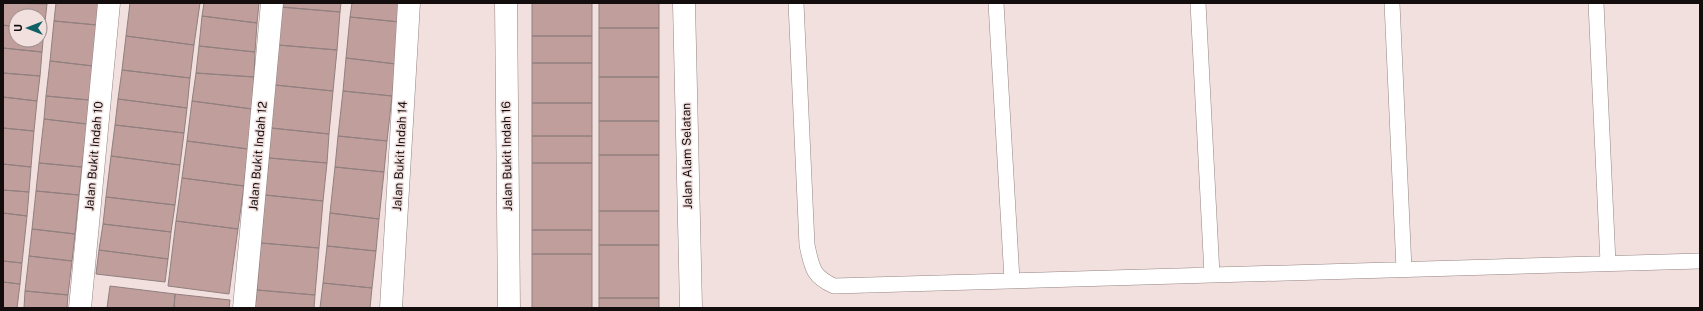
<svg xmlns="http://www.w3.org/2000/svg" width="1703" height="311" viewBox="0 0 1703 311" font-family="'Public Sans',sans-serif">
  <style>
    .building { fill: #c09e9c; stroke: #90807f }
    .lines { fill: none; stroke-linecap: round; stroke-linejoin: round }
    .lane-casing { stroke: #948483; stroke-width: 16 }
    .street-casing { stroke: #948483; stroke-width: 23 }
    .lane { stroke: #fff; stroke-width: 15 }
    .street { stroke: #fff; stroke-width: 22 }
    .labels { text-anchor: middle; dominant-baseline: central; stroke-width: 3; stroke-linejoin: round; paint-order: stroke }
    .street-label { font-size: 12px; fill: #130d0d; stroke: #f2e0df }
  </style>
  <rect width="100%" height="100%" fill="#f2e0df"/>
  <path class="building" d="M3,3L47,4L44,30L40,29V16H16V27L3,25Z
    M56,3H99L97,25L54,21Z
    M130,3H200L194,45L126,36Z
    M204,3H259L257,23L202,16Z
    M282,3H341L340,12L281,7Z
    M352,3H402L400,22L350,17Z
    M532,3H592V36H532Z
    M599,3H659V28H599Z
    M281,7L340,12L337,50L278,45Z
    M202,16L257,23L255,52L199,46Z
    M350,17L400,22L396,64L346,58Z
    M54,21L97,25L93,66L50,61Z
    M3,25L16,27V40H40V29L44,30L42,52L3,48Z
    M599,28H659V77H599Z
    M126,36L194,45L190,78L122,70Z
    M532,36H592V63H532Z
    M278,45L337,50L333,91L275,85Z
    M199,46L255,52L254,77L196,73Z
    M3,48L42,52L40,76L3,73Z
    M346,58L396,64L392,96L343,91Z
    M50,61L93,66L89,100L46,96Z
    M532,63H592V103H532Z
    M122,70L190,78L187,108L118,99Z
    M3,73L40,76L37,101L3,97Z
    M196,73L254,77L252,109L192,101Z
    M599,77H659V121H599Z
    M275,85L333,91L329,134L271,128Z
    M343,91L392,96L387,141L338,136Z
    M46,96L89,100L87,124L44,119Z
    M3,97L37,101L34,131L3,128Z
    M118,99L187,108L184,133L115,125Z
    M192,101L252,109L248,149L187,141Z
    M532,103H592V136H532Z
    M44,119L87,124L82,167L39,163Z
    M599,121H659V155H599Z
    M115,125L184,133L180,165L111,156Z
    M3,128L34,131L31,167L3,164Z
    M271,128L329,134L327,163L269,158Z
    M338,136L387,141L384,172L335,167Z
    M532,136H592V163H532Z
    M187,141L248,149L244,186L182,178Z
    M599,155H659V211H599Z
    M111,156L180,165L175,205L106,197Z
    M269,158L327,163L323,201L265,195Z
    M39,163L82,167L79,195L36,191Z
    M532,163H592V230H532Z
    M3,164L31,167L29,192L3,190Z
    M335,167L384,172L379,219L330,213Z
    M182,178L244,186L238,229L176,221Z
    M3,190L29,192L27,216L3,213Z
    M36,191L79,195L75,234L32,229Z
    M265,195L323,201L319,248L261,243Z
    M106,197L175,205L171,232L103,224Z
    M599,211H659V245H599Z
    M3,213L27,216L22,263L3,261Z
    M330,213L379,219L376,251L327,246Z
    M176,221L238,229L229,294L168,286Z
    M103,224L171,232L168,259L99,250Z
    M32,229L75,234L72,261L29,256Z
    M532,230H592V254H532Z
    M261,243L319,248L315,295L257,290Z
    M599,245H659V298H599Z
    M327,246L376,251L372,288L323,283Z
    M99,250L168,259L165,282L96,274Z
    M532,254H592V308H532Z
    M29,256L72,261L68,295L25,291Z
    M3,261L22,263L20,284L3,282Z
    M3,282L20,284L17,308H3Z
    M323,283L372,288L370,308H320Z
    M110,286L175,294L174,308H107Z
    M257,290L315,295L314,308H255Z
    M25,291L68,295L67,308H24Z
    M175,294L230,300L229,308H174Z
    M599,298H659V308H599Z"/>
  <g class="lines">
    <defs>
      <path id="lane" d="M796,3L807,245C812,267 812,276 834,286L1700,261
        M996,3L1012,280
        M1198,3L1212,275
        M1392,3L1404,269
        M1596,3L1608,263"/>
      <path id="street" d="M506,3L509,308
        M684,3L691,308
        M80,308L109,3
        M244,308L272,3
        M391,308L409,3"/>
    </defs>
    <use href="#lane" class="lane-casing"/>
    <use href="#street" class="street-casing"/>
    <use href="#lane" class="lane"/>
    <use href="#street" class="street"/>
  </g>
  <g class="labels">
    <g class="street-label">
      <text transform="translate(94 156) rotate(-85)">Jalan Bukit Indah 10</text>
      <text transform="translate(258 156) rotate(-85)">Jalan Bukit Indah 12</text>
      <text transform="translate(400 156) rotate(-87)">Jalan Bukit Indah 14</text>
      <text transform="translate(507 156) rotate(-91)">Jalan Bukit Indah 16</text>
      <text transform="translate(687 156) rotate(-91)">Jalan Alam Selatan</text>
    </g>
  </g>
  <rect width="1703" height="311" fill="none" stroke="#130d0d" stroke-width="8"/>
  <g transform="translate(28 28) rotate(270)"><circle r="19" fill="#f2e0df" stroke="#998c8b"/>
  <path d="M0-3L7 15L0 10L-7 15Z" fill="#106166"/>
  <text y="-6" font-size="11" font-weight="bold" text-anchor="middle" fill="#130d0d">U</text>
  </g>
</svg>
